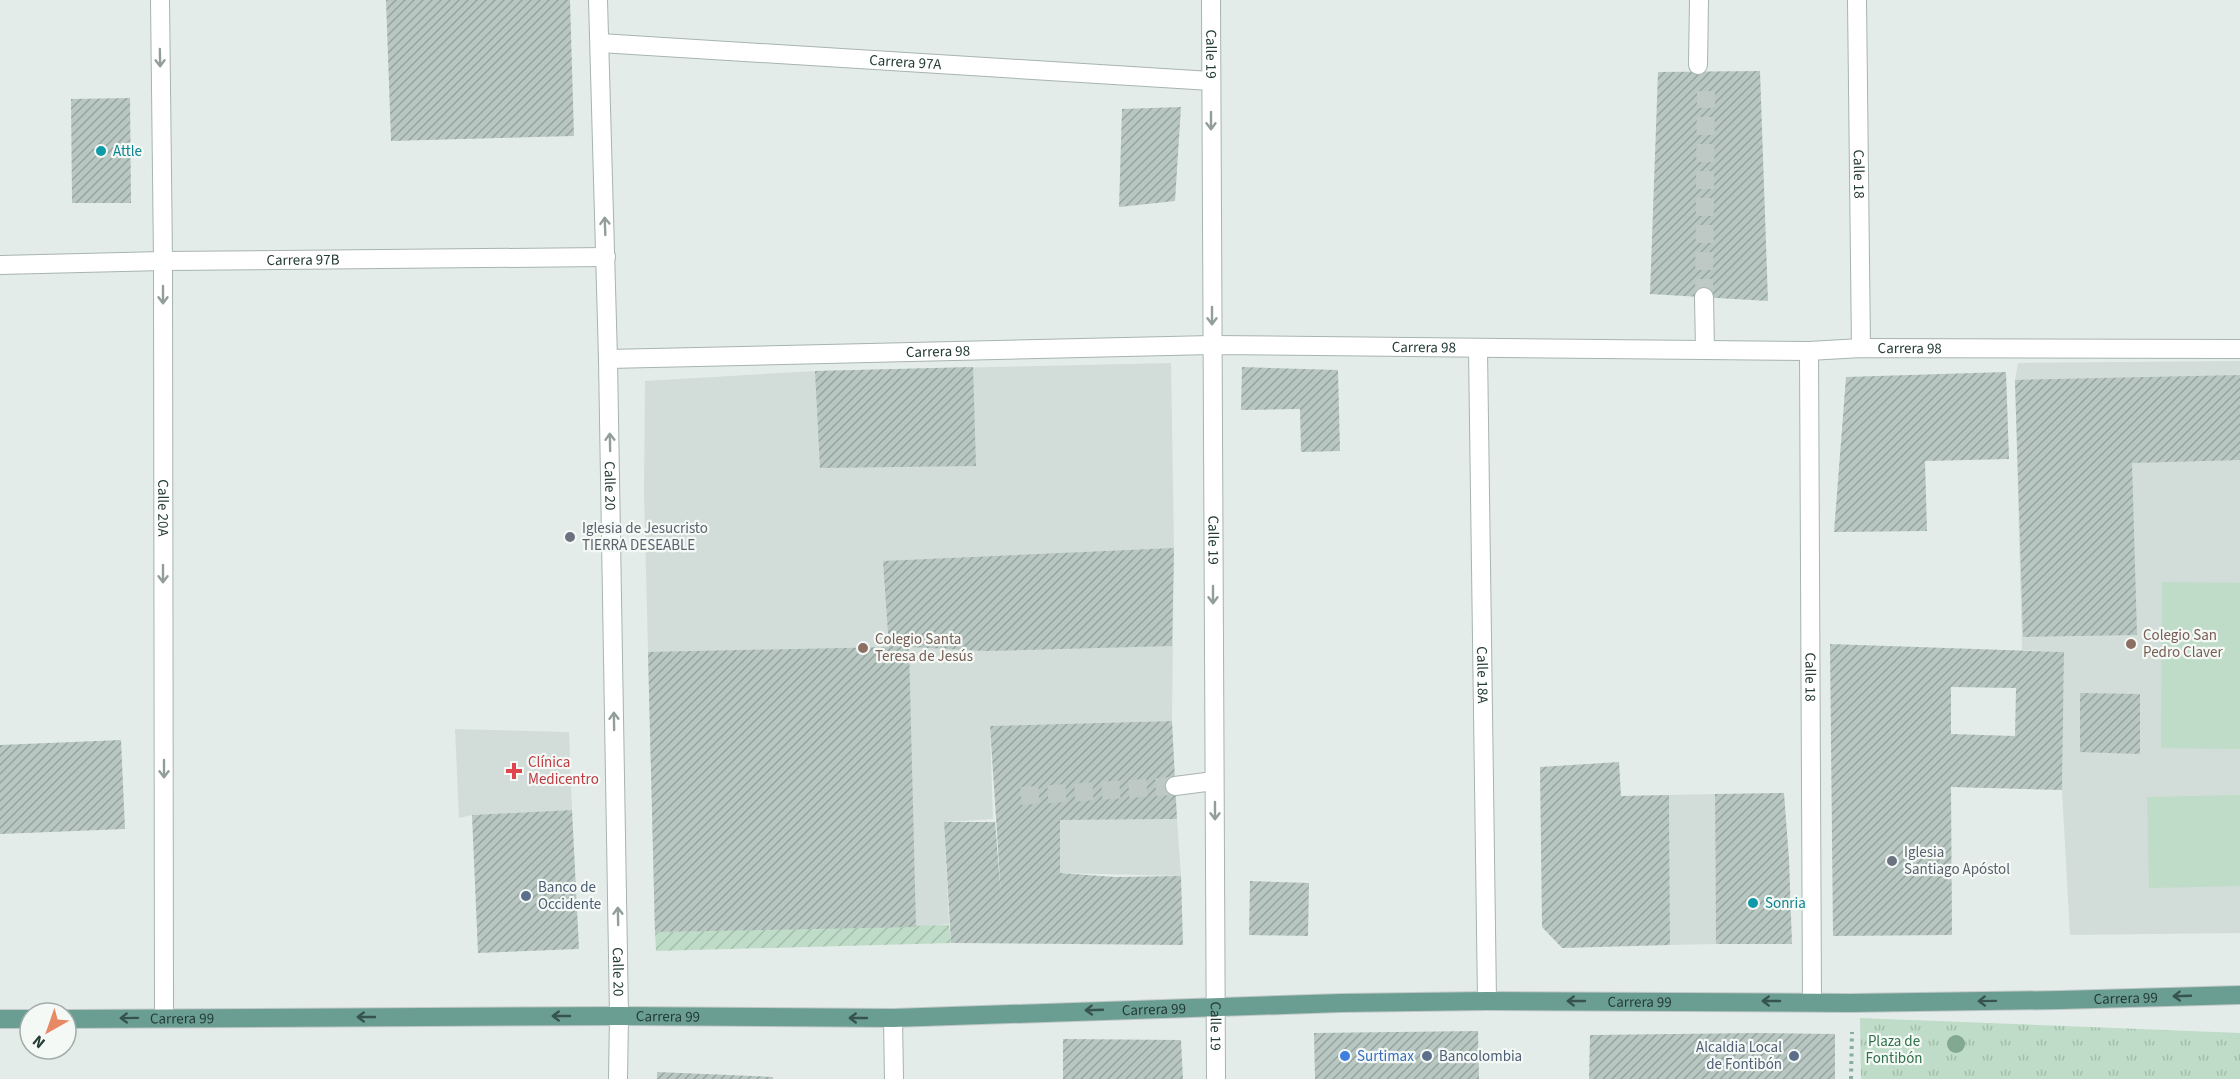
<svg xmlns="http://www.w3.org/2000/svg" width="2240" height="1079" viewBox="0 0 2240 1079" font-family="'Source Sans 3',sans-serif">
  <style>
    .built { fill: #d2dcd8 }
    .grass { fill: #bedcc7 }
    .park { fill: url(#park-tufts) }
    .garden { fill: url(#garden-furrows) }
    .building { fill: url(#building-hatch); fill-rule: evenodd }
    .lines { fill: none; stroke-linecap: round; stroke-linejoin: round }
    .minor-tunnel { stroke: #bec9c5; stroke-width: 18; stroke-dasharray: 18 9; stroke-linecap: butt }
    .minor-casing { stroke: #a7b4b0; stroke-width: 20 }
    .major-casing { stroke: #c2c8c7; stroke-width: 20 }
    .path { stroke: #86ada2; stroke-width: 4; stroke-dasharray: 3 4.5; stroke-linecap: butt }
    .minor { stroke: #fff; stroke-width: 18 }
    .major { stroke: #6b9e92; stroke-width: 18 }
    .tree { fill: #82a892 }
    .oneway { stroke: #929e9a }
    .oneway2 { stroke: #36544d }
    .culture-dot { fill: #0f9aa8; stroke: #f4f9f6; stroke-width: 2 }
    .worship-dot { fill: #6b7280; stroke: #f4f9f6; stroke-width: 2 }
    .education-dot { fill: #8d6e63; stroke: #f4f9f6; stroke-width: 2 }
    .health-dot { fill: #e0444e; stroke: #f4f9f6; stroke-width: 2 }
    .service-dot { fill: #5c6f8a; stroke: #f4f9f6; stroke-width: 2 }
    .shop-dot { fill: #3f7fe0; stroke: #f4f9f6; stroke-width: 2 }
    .labels { text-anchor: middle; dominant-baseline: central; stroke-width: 4.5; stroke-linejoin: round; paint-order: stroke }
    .street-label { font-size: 15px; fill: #243c36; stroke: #f4f9f6 }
    .culture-label { font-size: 15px; fill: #0d838f; stroke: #f4f9f6; text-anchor: start }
    .worship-label { font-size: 15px; fill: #5b616d; stroke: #f4f9f6; text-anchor: start }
    .education-label { font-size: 15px; fill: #785e54; stroke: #f4f9f6; text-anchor: start }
    .health-label { font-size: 15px; fill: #be3a42; stroke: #f4f9f6; text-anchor: start }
    .service-label { font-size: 15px; fill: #4e5e75; stroke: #f4f9f6; text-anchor: start }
    .park-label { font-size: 15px; fill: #31704b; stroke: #f4f9f6 }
    .shop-label { font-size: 15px; fill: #366cbe; stroke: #f4f9f6; text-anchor: start }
  </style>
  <defs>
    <pattern id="park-tufts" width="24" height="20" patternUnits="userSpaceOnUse" patternTransform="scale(1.5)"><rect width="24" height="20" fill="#bedcc7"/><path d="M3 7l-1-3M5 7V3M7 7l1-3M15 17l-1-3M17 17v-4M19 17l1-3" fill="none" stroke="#a3beac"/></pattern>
    <pattern id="garden-furrows" width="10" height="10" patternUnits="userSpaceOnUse" patternTransform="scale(1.5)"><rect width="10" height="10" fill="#bedcc7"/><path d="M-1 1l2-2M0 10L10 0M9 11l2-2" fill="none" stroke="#a3beac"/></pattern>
    <pattern id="building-hatch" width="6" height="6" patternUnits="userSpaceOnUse" patternTransform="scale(1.5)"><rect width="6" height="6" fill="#b9c7c2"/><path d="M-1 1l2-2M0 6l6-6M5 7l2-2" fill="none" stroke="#96a39e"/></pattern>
  </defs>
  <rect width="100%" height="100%" fill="#e4ece9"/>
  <path class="built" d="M2240,361V933L2070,935L2062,790L2064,652L2022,650L2015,380L2018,363Z
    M1171,363L1174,548L1172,721L990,726L993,819L944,822L949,924L916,927L655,932L644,490L645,381L815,371Z
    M455,729L569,732L572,810L472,815L459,818Z
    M1715,794L1716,944L1670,945L1669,795Z
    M1177,819L1181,876L1060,873V820Z"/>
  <path class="grass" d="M2162,582L2240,583V749L2161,748Z
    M2240,795V886L2149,888L2147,797Z"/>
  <path class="park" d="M1860,1018L2240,1033V1079H1861Z"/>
  <path class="garden" d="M949,925L951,943L656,951L655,932Z"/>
  <path class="building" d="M386,0H570L574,136L391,141Z
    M1760,71L1768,301L1650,294L1658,72Z
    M130,98L131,203H72L71,99Z
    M1181,107L1175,201L1119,207L1122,109Z
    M973,367L976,466L820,468L815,371Z
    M1242,367L1338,370L1340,451L1301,452L1300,409L1241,410Z
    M2006,372L2009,459L1925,461L1927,531L1834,532L1846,377Z
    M2240,375V460L2132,463L2137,635L2023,637L2015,380Z
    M1174,548L1172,646L986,651L909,647L916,927L655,932L648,652L889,647L883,561Z
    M1830,644L2064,652L2062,790L1951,787L1952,935L1833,936ZM1951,687L2016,688L2015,736L1951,734Z
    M2080,693L2140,694V754L2080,752Z
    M1172,721L1177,819L1060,820V873L1115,877L1181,876L1183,945L951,943L944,822H995L1001,895L990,726Z
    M121,740L125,829L0,834V745Z
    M1619,762L1621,796L1669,795L1670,945L1562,948L1542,927L1540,767Z
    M1784,793L1789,859L1792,944H1716L1715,794Z
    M572,810L579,949L478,953L472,815Z
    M1250,881L1309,883L1308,936L1249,935Z
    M1478,1031L1479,1079H1315L1314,1033Z
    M1756,1033L1835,1034V1079H1589L1590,1035Z
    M1063,1039L1181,1040L1183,1079H1063Z
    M657,1072L773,1077V1079H657Z"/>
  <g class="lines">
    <path class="minor-tunnel" d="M1704,297L1706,91
      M1021,796L1175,786"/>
    <defs>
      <g id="minor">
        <path id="s1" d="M160,0L163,261L164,1018"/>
        <path id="s2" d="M598,0L608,359L619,1016L618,1079"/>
        <path id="s3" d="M1211,0L1216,1079"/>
        <path id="s4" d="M1857,0L1861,348"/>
        <path id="s5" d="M600,43L1211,81"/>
        <path d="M1698,65L1699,0"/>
        <path id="s6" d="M0,265L163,261L606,257"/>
        <path d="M1704,297L1705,350"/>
        <path id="s7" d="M1478,349L1487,1001"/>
        <path id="s8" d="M1809,351L1812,1001"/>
        <path id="s9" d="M608,359L1212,345L1809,351L1861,348L2240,349"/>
        <path d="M1175,786L1214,781"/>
        <path d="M893,1018L894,1079"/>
      </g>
      <g id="major">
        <path d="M0,1019H30"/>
        <path id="s10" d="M66,1019L619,1016L893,1018L1341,1003L1487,1001L1851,1003L2060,1000L2240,995"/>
      </g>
    </defs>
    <use href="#minor" class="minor-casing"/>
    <use href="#major" class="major-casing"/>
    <path class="path" d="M1851,1079L1852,1032"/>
    <use href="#minor" class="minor"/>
    <use href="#major" class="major"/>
  </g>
  <circle class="tree" cx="1956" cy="1044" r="9"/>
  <defs><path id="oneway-shaft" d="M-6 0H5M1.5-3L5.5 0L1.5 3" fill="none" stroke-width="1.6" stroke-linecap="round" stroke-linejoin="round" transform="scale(1.5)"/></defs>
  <g class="oneway">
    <use href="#oneway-shaft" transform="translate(160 58) rotate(89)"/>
    <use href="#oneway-shaft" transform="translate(1211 121) rotate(90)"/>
    <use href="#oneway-shaft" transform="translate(605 226) rotate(-92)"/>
    <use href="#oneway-shaft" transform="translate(163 295) rotate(90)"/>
    <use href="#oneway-shaft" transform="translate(1212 316) rotate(90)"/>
    <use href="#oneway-shaft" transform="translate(610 442) rotate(-91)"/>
    <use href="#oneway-shaft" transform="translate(163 574) rotate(90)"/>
    <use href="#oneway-shaft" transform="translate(1213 595) rotate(90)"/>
    <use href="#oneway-shaft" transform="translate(614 721) rotate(-91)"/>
    <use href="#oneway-shaft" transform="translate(164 769) rotate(90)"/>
    <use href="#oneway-shaft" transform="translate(1215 811) rotate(90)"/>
    <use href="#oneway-shaft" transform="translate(618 916) rotate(-91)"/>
  </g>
  <g class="oneway2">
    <use href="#oneway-shaft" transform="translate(2182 996) rotate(178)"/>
    <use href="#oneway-shaft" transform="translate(1576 1001) rotate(-180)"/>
    <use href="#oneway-shaft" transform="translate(1771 1001) rotate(-180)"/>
    <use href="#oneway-shaft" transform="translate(1987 1001) rotate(179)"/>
    <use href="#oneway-shaft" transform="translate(1094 1010) rotate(178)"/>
    <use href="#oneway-shaft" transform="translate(561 1016) rotate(180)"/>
    <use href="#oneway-shaft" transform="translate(366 1017) rotate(180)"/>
    <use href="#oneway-shaft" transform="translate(129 1018) rotate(179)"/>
    <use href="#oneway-shaft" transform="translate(858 1018) rotate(-180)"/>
  </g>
  <g class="culture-dot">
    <circle cx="101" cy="151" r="6"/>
    <circle cx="1753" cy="903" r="6"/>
  </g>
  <g class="worship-dot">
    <circle cx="570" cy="537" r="6"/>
    <circle cx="1892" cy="861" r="6"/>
  </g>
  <g class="education-dot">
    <circle cx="2131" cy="644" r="6"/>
    <circle cx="863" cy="648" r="6"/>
  </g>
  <path class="health-dot" d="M511 762h6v6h6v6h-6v6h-6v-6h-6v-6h6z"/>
  <g class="service-dot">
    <circle cx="526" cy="896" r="6"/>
    <circle cx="1427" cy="1056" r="6"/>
    <circle cx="1794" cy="1056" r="6"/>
  </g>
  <circle class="shop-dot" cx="1345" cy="1056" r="6"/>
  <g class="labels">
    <g class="street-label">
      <text stroke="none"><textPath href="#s3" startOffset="54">Calle 19</textPath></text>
      <text stroke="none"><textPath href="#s5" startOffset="306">Carrera 97A</textPath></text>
      <text stroke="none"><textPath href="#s4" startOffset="174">Calle 18</textPath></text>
      <text stroke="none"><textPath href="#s6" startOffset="303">Carrera 97B</textPath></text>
      <text stroke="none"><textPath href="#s9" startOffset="816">Carrera 98</textPath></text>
      <text stroke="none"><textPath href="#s9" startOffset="1302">Carrera 98</textPath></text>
      <text stroke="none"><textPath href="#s9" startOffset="330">Carrera 98</textPath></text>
      <text stroke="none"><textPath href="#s2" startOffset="486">Calle 20</textPath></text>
      <text stroke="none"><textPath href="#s1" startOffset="508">Calle 20A</textPath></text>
      <text stroke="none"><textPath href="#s3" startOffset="540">Calle 19</textPath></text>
      <text stroke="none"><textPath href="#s7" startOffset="326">Calle 18A</textPath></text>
      <text stroke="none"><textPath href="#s8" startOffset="326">Calle 18</textPath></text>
      <text stroke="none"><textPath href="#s2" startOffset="972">Calle 20</textPath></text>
      <text stroke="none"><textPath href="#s10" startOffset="2060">Carrera 99</textPath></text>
      <text stroke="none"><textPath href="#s10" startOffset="1574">Carrera 99</textPath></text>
      <text stroke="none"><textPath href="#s10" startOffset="1088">Carrera 99</textPath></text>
      <text stroke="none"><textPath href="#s10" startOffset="602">Carrera 99</textPath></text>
      <text stroke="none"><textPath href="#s10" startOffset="116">Carrera 99</textPath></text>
      <text stroke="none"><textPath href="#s3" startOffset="1026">Calle 19</textPath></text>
    </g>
    <g class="culture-label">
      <text x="113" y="151">Attle</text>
      <text x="1765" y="903">Sonria</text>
    </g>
    <g class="worship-label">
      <text x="582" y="528">Iglesia de Jesucristo<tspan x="582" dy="17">TIERRA DESEABLE</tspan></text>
      <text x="1904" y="852">Iglesia<tspan x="1904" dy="17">Santiago Apóstol</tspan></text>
    </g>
    <g class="education-label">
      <text x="2143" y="635">Colegio San<tspan x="2143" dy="17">Pedro Claver</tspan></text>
      <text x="875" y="639">Colegio Santa<tspan x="875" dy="17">Teresa de Jesús</tspan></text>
    </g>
    <g class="health-label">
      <text x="528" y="762">Clínica<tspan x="528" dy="17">Medicentro</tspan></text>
    </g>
    <g class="service-label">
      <text x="538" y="887">Banco de<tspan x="538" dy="17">Occidente</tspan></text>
      <text x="1782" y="1047" text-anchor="end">Alcaldia Local<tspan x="1782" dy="17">de Fontibón</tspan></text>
      <text x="1439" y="1056">Bancolombia</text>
    </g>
    <g class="park-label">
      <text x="1894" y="1041">Plaza de<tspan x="1894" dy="17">Fontibón</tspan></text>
    </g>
    <g class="shop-label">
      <text x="1357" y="1056">Surtimax</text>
    </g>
  </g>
  <g transform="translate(48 1031) rotate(220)"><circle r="28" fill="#f4f9f6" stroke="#a1ada9" stroke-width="1.5"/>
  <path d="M0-4.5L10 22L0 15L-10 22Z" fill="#e88966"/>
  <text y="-9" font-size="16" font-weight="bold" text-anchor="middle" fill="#243c36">N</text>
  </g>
</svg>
